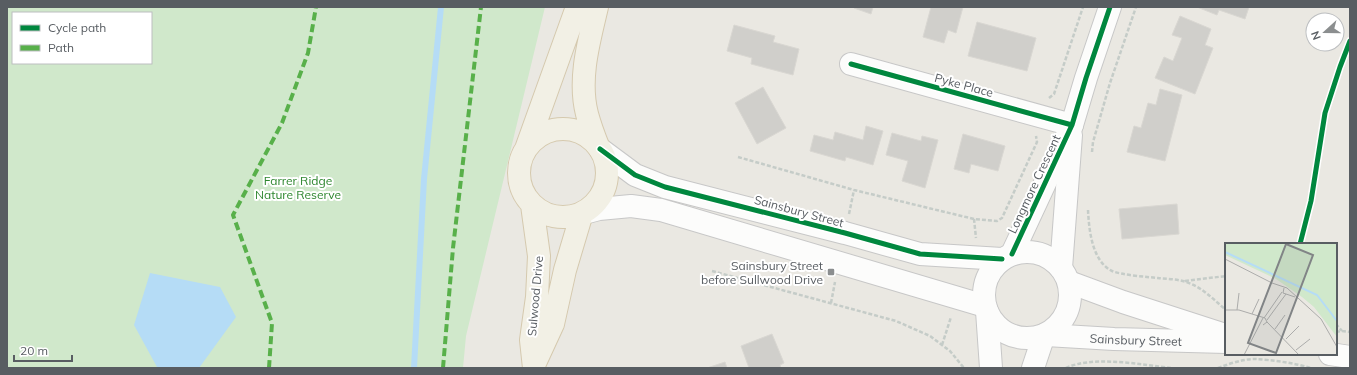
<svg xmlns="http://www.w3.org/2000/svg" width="1357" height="375" viewBox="0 0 1357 375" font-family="Mulish,sans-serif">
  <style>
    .green { fill: #d0e8cb; fill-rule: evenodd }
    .water { fill: #b5dcf6 }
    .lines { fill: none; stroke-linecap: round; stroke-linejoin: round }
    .stream { stroke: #b5dcf6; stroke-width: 6 }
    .building { fill: #d0cfcb; stroke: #d9d7d2 }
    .minor-casing { stroke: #c7c7c7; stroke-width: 24 }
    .major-casing { stroke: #d5c9ae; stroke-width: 24 }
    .path { stroke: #c5ccc8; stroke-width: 2.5; stroke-dasharray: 4 2; stroke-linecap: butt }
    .minor { stroke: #fcfcfb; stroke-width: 22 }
    .major { stroke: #f2f0e5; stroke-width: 22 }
    .quiet { stroke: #58b04a; stroke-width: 4; stroke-dasharray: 8 4; stroke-linecap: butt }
    .cycleway-casing { stroke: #fff; stroke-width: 8 }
    .cycleway { stroke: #00873e; stroke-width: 5 }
    .poi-dot { fill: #8b8e8f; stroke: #fff; stroke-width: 1.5 }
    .labels { text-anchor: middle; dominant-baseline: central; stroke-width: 4; stroke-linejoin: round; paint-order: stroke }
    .street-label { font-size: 12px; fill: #585d62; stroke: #fff }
    .park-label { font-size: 12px; fill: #2d862e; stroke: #fff }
    .poi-label { font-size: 12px; fill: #585d62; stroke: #fff; text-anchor: end }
    .inset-river { fill: none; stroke: #b5dcf6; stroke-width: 2 }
    .inset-road { fill: none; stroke: #acacab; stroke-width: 1 }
    .view { fill: #818486; fill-opacity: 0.15; stroke: #818486; stroke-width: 2 }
    .inset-edge { fill: none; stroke: #585d62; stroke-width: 2 }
  </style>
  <rect width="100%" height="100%" fill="#eae8e2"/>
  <path class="green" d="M7,7H545L466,336L463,368H7ZM13,13H151V63H13Z"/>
  <path class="water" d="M150,273L220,287L236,317L199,368H159L157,367L134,325Z"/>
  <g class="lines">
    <path class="stream" d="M414,368L424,179L441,7"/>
  </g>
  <path class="building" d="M854,7H873L871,14L854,8Z
    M931,7H963L956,33L948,30L944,43L923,37Z
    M1197,7H1249L1245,19L1219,10L1217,15Z
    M1180,16L1211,29L1205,45L1213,48L1195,94L1155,78L1164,57L1173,61L1182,38L1172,35Z
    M977,22L1036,38L1027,71L968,56Z
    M734,25L775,36L773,42L799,49L793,75L751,64L752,58L727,51Z
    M763,87L786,128L757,144L735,103Z
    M1160,89L1182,95L1165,161L1127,152L1134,126L1141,128L1148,103L1156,105Z
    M866,126L883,131L873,165L846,157L845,161L810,151L814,135L833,140L835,132L863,140Z
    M892,133L921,141L922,136L938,140L925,188L902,181L908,161L886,155Z
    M963,134L1005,146L998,171L971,164L969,173L954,169Z
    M1177,204L1179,234L1122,239L1119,209Z
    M772,334L784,363L780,365L781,368H749L741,346Z
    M725,362L727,368H707Z"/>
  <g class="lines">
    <defs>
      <g id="minor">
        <path d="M851,64L1072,125"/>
        <path d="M600,149L635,175L665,187L845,233L920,254L1002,259"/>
        <path d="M584,213L599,209L631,206L661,210L985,306"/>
        <circle cx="1027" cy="295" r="43"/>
        <path d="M1012,254L1072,125L1086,78L1110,7"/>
        <path d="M1061,268L1071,135"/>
        <path d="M1069,282L1123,302L1225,335"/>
        <path d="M987,311L991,368"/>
        <path id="s1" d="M1046,335L1114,339L1226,342"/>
        <path d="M1330,354L1350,357"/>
        <path d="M1033,368L1044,335"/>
      </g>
      <path id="major" d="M597,7C589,41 578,79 587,114C590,125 594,136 598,146
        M519 173a44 44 0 1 1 88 0a44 44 0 1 1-88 0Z
        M526,149L577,7
        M532,205L539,256L537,297L531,340L534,368
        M535,363L553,324L565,270L582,213"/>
    </defs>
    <use href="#minor" class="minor-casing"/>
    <use href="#major" class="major-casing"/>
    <path class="path" d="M1049,98L1054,94L1083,7
      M1092,152L1093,142L1110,83L1136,7
      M738,157L854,190L974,219L997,221L1002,218L1037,142L1036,136
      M1088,210C1089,230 1092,261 1112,271C1121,275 1148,277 1158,278C1167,279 1177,279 1186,282C1202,287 1213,299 1226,310
      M849,214L854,190
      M974,219L976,238
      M712,271L896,321L930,336L950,351L964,368
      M1185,281L1226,276
      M831,303L835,282
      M1336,324L1342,331
      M1336,332L1342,331L1350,332
      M942,345L951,317
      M1066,368C1093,355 1143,365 1172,368
      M1218,368C1229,364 1242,359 1255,359C1272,360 1295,363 1311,368"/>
    <use href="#minor" class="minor"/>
    <use href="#major" class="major"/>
    <path class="quiet" d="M269,368L272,323L233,215L282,123L308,53L316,7
      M443,368L453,248L481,7"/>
    <defs>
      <path id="cycleway" d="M851,64L1072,125
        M600,149L635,175L665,187L845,233L920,254L1002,259
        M1300,244L1311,201L1325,113L1340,67L1350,41
        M1012,254L1072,125L1086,78L1110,7"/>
    </defs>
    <use href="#cycleway" class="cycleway-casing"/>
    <use href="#cycleway" class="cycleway"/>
  </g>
  <rect class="poi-dot" x="827" y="268" width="8" height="8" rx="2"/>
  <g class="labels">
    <g class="street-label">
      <text transform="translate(964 85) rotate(15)">Pyke Place</text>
      <text transform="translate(1034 184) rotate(-65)">Longmore Crescent</text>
      <text transform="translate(799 211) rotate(15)">Sainsbury Street</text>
      <text transform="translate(535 296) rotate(-85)">Sulwood Drive</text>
      <text stroke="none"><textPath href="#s1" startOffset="90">Sainsbury Street</textPath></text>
    </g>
    <g class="park-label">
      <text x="298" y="180">Farrer Ridge<tspan x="298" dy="14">Nature Reserve</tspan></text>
    </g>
    <g class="poi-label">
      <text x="823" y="265">Sainsbury Street<tspan x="823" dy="14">before Sullwood Drive</tspan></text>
    </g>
  </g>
  <g transform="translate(1225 243)">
    <rect width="112" height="112" fill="#eae8e2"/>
    <path d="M0,0H112V94L89,64L77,54L51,36L0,12Z" fill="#d0e8cb"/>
    <path class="inset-river" d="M0,9L92,52L112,78"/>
    <path class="inset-road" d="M0,16L47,40L62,45L96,76L112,104M59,45L58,50L70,54M0,67H14L40,75L42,79L38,82M12,67L14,50M27,71L34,56M39,75L57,49M42,77L61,51M42,79L74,112M50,86L60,72M61,96L74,83M71,107L85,96M19,112L38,75"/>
    <path class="view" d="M61,1L88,12L51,110L23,100Z"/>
    <rect width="112" height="112" class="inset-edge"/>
  </g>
  <rect width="1357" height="375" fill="none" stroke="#585d62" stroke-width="16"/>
  <rect x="12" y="12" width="140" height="52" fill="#ffffff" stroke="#bcbec0"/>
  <rect x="20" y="25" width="20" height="6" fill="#00873e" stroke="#bcbec0"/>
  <text x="48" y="32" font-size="12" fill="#585d62">Cycle path</text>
  <rect x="20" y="45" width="20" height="6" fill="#58b04a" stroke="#bcbec0"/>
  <text x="48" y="52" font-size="12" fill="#585d62">Path</text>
  <g transform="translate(1325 32) rotate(249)"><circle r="19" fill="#ffffff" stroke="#bcbec0"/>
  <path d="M0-3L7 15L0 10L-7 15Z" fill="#8b8e8f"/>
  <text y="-6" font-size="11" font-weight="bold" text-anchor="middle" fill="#585d62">N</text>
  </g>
  <path d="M14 355v6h58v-6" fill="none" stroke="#585d62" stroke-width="2"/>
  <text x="20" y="355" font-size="12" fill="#585d62" stroke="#ffffff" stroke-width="3" paint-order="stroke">20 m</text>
</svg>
